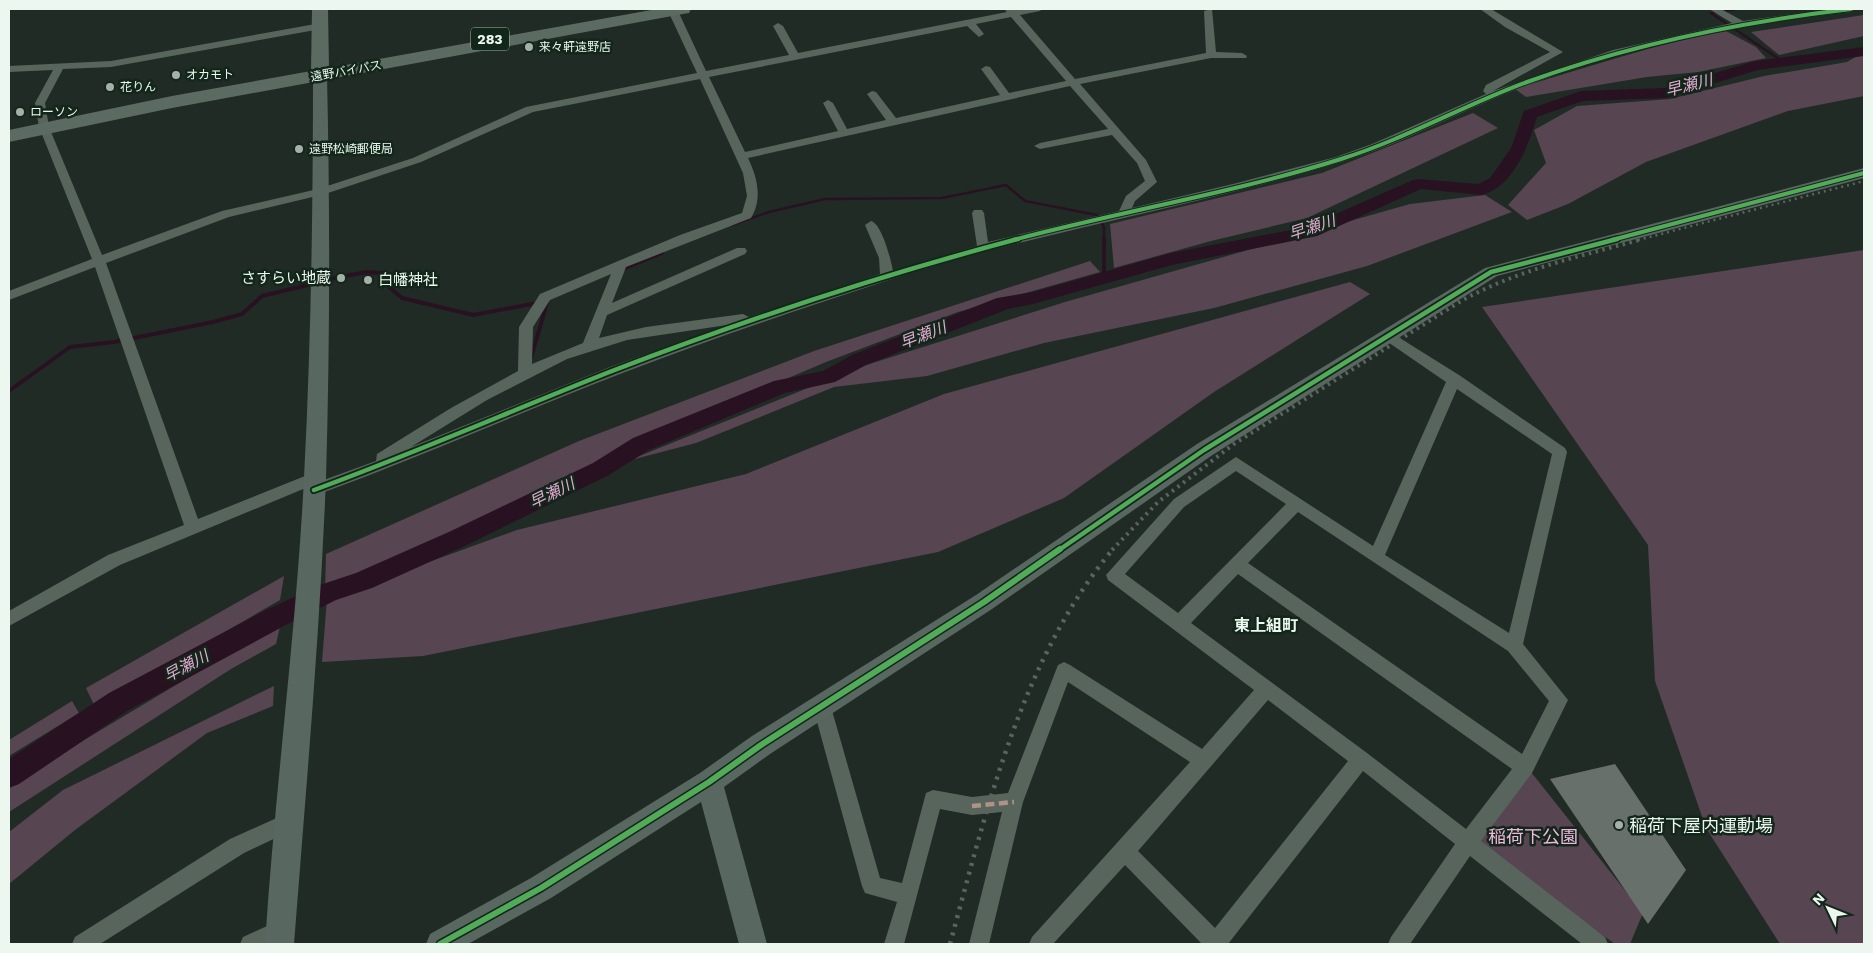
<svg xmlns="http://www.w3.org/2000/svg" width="1873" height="953" viewBox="0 0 1873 953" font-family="'Work Sans','Noto Sans JP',sans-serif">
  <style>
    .green { fill: #574552 }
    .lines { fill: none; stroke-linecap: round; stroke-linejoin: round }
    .stream-far1 { stroke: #281222; stroke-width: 2.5 }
    .stream { stroke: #281222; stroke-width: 4 }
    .river { fill: #281222; fill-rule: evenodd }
    .building { fill: #67706b }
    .street { fill: #58655d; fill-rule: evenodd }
    .secondary { fill: #58675f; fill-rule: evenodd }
    .highway { fill: #5c6b61; fill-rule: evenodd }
    .rail-far2 { stroke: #5a645e; stroke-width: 2.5; stroke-dasharray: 2 4; stroke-linecap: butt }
    .rail-far1 { stroke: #5a645e; stroke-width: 4; stroke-dasharray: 2.5 4.5; stroke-linecap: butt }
    .rail { stroke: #5a645e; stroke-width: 4.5; stroke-dasharray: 3 6; stroke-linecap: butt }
    .quiet { stroke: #af9288; stroke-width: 4.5; stroke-dasharray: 9 4.5; stroke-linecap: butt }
    .cycleway-far2-casing { stroke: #12261a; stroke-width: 6 }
    .cycleway-far1-casing { stroke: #12261a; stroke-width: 8 }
    .cycleway-casing { stroke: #12261a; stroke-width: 9 }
    .cycleway-far2 { stroke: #51ab58; stroke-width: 4 }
    .cycleway-far1 { stroke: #51ab58; stroke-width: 4.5 }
    .cycleway { stroke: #51ab58; stroke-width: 6 }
    .poi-dot { fill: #a4b0a8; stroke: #12261a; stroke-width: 2 }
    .labels { text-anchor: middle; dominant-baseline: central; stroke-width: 5; stroke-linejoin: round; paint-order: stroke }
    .far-poi-label { font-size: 12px; fill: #ebf7ef; stroke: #12261a; text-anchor: start }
    .far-street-label { font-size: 12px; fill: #ebf7ef; stroke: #12261a }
    .shield { fill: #12261a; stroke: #aab8af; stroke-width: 1 }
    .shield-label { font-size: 14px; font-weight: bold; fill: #ebf7ef }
    .poi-label { font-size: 15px; fill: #ebf7ef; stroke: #12261a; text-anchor: end }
    .water-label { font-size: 16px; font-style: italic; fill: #e3abd2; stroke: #12261a }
    .neighbourhood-label { font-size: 16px; font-weight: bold; fill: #ebf7ef; stroke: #12261a }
    .near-poi-label { font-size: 18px; fill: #ebf7ef; stroke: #12261a; text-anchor: start }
    .near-park-label { font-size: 18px; fill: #f0b7df; stroke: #12261a }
  </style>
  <rect width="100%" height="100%" fill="#212b25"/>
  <path class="green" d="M1864,15V36L1779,55L1751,32Z
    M1726,31L1756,47L1766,58L1698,72L1647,77L1526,97L1515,89C1586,68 1654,44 1726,31Z
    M1864,55V96L1788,111L1646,162L1568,204L1527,220L1508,205L1546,163L1534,130L1577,106L1670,99L1764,76L1847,62L1857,56Z
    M1473,113L1498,128L1307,218L1211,241L1114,268L1110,224L1322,173Z
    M1485,195L1512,212L1367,266L1214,308L1044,343L927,376L834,387L696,443L627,461L860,367L1065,302L1410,204Z
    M1864,250V944H1780L1706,828L1655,681L1648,545L1482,307Z
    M1090,261L1100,272L958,312L826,362L638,442L458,534L325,591L326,554L579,441L814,351Z
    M1350,282L1370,294L1214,392L1064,498L938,552L423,656L322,662L327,599L517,530L746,474L944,394Z
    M284,576L280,600L95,707L86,688Z
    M281,622L276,644L231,669L9,812V785Z
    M274,686L273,706L207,733L75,830L9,884V832L63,790Z
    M72,701L79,713L9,756V740Z
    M1531,772L1643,913L1630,944H1615L1478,845Z"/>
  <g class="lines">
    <path class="stream-far1" d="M1737,9L1711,13L1782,61
      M732,225L769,212L825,199L942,198L1006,185L1025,201L1097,215L1104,227V240"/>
    <path class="stream" d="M1104,239V278
      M623,269L662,253
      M325,280L366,272L382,273L389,287L402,298L473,315L537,303
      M531,358L547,303
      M9,391L70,347L114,342L213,322L242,314L262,296L316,283"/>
    <path class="river" d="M1864,47V56L1758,70L1666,98L1583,101L1537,117C1528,146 1514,187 1481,195L1421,189L1317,236L1172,265L1033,304L1008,309L866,365L835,382L785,393L649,450L609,475L467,545L372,588L336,600L284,626L127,711L19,784L9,788V759L109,693L266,610L320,585L356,573L451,531L593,463L633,438L774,381L823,371L852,355L997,298L1033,292L1171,253L1306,227L1413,180L1419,179L1478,184L1490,178L1511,148L1524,111L1581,91L1665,88L1755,61Z"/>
  </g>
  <path class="building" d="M1615,764L1686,870L1648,924L1550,779Z"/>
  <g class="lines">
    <path class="street" d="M670,9L678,11L706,71L789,55L773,26L778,23L783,26L798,53L1007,12L1004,9H1042L1040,11L1020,15L1075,79L1206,53L1204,11L1212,9L1216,52L1242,53L1247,56L1246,58H1211L1080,84L1146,160L1157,182L1135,201L1132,208L1237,183L1336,157L1372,144L1486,94L1483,91L1486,85L1550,52L1505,27L1480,9H1491L1563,52L1493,91L1613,50L1732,23L1709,9H1721L1743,21L1828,9H1856L1851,12C1741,24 1632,46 1528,85C1465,108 1406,143 1341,162C1194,207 1041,231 895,278C803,308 711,339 620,374C519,413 421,457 319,494H309L308,487L120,565L9,626V611L108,555L184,525L95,267L9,300V291L92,259L39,127L35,103L53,70L9,72V66L111,61L321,23L326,26L321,29L111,67L63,69L45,103L49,127L102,255L222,211L318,189L413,158L526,107L697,73L668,11ZM1011,17L1066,81L1009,93L990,67L986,66L981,69L1000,95L896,118L876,92L872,91L867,94L886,120L847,129L833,103L828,100L823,103L838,131L745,152L709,77L967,26L979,37L984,34L976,24ZM700,79L743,173L747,196L742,213L680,235L540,294L519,327L518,371L451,408L377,454L376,461L321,481L323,478L320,474H310L198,519L106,263L229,217L325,194L421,162L533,112ZM1070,86L1108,129L1040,143L1034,146L1040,149L1112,135L1137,163L1145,181L1126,196L1119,211L988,242L984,213L982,210H974L972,213L977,246L893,271C891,260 882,224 871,221L865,225L879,258L880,274L749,317L743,314L646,327L599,338L607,315L745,254L747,251L745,248H737L612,303L626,267L751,218C763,198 757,177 748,158ZM611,274L583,343L532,364L533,327L550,300ZM727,325L610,367L411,447L487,400L567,359L627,340Z
      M1387,330L1459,375L1565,448L1567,452L1523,644L1568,700L1532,773L1481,841L1605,937L1608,944H1582L1470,856L1410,944H1388L1391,937L1455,844L1363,771L1228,944H1202L1125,865L1053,944H1029L1032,937L1190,762L1068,682L1023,802L989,944H969L1002,812L972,815L940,809L904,944H884L897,902L865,893L862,886L813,707L816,701L822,699L828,701L831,707L880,878L902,883L926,793L933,790L972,797L1008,793L1058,665L1064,662L1070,665L1202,749L1254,690L1108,580L1106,575L1174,499L1236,457L1373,546L1446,382L1382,338L1380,335L1382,332ZM1457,389L1552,454L1509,633L1385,555ZM1236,471L1286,504L1178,613L1125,574L1184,507ZM1298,512L1508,651L1549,701L1522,754L1248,563ZM1238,574L1512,769L1466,829L1367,753L1191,623ZM1268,700L1348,761L1215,928L1138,851Z
      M290,812L297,814L300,821L297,828L244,853L100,944H72L75,937L230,839Z
      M280,920L287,923L290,930L287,937L272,944H240L243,937Z"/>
    <path class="secondary" d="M320,72L327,76C330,210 330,344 326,478C320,633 306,789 294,944H265C275,789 296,634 304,478C311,344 313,210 313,76Z
      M1864,168V178L1497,276L1211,456L992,609L770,754L724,787L767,944H739L701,802L551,898L468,944H426L430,934L531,878L700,773L752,736L976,595L1197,444L1485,268Z"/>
    <path class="highway" d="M312,9H328L329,68L657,9H691L689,13L683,14L172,108L9,142V130L172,96L311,71Z"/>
    <path class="rail-far2" d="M1638,240L1864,181"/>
    <path class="rail-far1" d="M1112,550L1158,502L1234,444L1461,301C1517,270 1581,256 1643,239"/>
    <path class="rail" d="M950,944C987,809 1021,659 1113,549"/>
    <path class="quiet" d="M972,806L1014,802"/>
    <defs>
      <path id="cycleway-far2" d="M1013,240C1122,211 1233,193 1341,159C1405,139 1464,105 1527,82C1632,44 1740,22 1851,9
        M1612,240L1864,173"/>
      <path id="cycleway-far1" d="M314,490C415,453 513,410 612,371C745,320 881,275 1018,239
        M1059,550L1204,450L1491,272L1617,239"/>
      <path id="cycleway" d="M440,944L541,888L709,782L761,745L984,602L1060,549"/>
    </defs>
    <use href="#cycleway-far2" class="cycleway-far2-casing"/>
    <use href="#cycleway-far1" class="cycleway-far1-casing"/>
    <use href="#cycleway" class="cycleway-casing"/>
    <use href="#cycleway-far2" class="cycleway-far2"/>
    <use href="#cycleway-far1" class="cycleway-far1"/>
    <use href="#cycleway" class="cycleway"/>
  </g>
  <g class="poi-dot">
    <circle cx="529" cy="47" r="5"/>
    <circle cx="176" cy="75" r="5"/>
    <circle cx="110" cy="87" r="5"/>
    <circle cx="20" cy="112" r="5"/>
    <circle cx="299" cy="149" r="5"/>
    <circle cx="341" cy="278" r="5"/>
    <circle cx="368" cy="280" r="5"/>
    <circle cx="1619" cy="825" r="5"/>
  </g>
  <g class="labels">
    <g class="far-poi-label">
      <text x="539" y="47">来々軒遠野店</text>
      <text x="186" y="75">オカモト</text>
      <text x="120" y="87">花りん</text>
      <text x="30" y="112">ローソン</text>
      <text x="309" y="149">遠野松崎郵便局</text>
    </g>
    <g class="far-street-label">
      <text transform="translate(346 71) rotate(-10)">遠野バイパス</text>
    </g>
    <rect class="shield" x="471" y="27.5" width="38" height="23" rx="4"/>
    <g class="shield-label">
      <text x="490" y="39">283</text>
    </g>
    <g class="poi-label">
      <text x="331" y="278">さすらい地蔵</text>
      <text x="378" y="280" text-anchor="start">白幡神社</text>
    </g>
    <g class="water-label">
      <text transform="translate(1689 85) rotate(-14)">早瀬川</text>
      <text transform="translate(1312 227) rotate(-18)">早瀬川</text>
      <text transform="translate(923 335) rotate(-21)">早瀬川</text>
      <text transform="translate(552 493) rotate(-26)">早瀬川</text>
      <text transform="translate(186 666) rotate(-28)">早瀬川</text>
    </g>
    <g class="neighbourhood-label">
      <text x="1266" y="625">東上組町</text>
    </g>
    <g class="near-poi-label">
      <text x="1629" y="825">稲荷下屋内運動場</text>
    </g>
    <g class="near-park-label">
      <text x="1533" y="836">稲荷下公園</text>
    </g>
  </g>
  <rect width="1873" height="953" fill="none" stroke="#ebf7ef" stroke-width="20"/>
  <g transform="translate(1828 908) rotate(313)" stroke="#12261a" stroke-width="4" paint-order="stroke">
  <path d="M0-4L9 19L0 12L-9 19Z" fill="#ebf7ef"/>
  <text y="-8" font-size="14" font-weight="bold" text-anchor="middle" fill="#ebf7ef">N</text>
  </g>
</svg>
